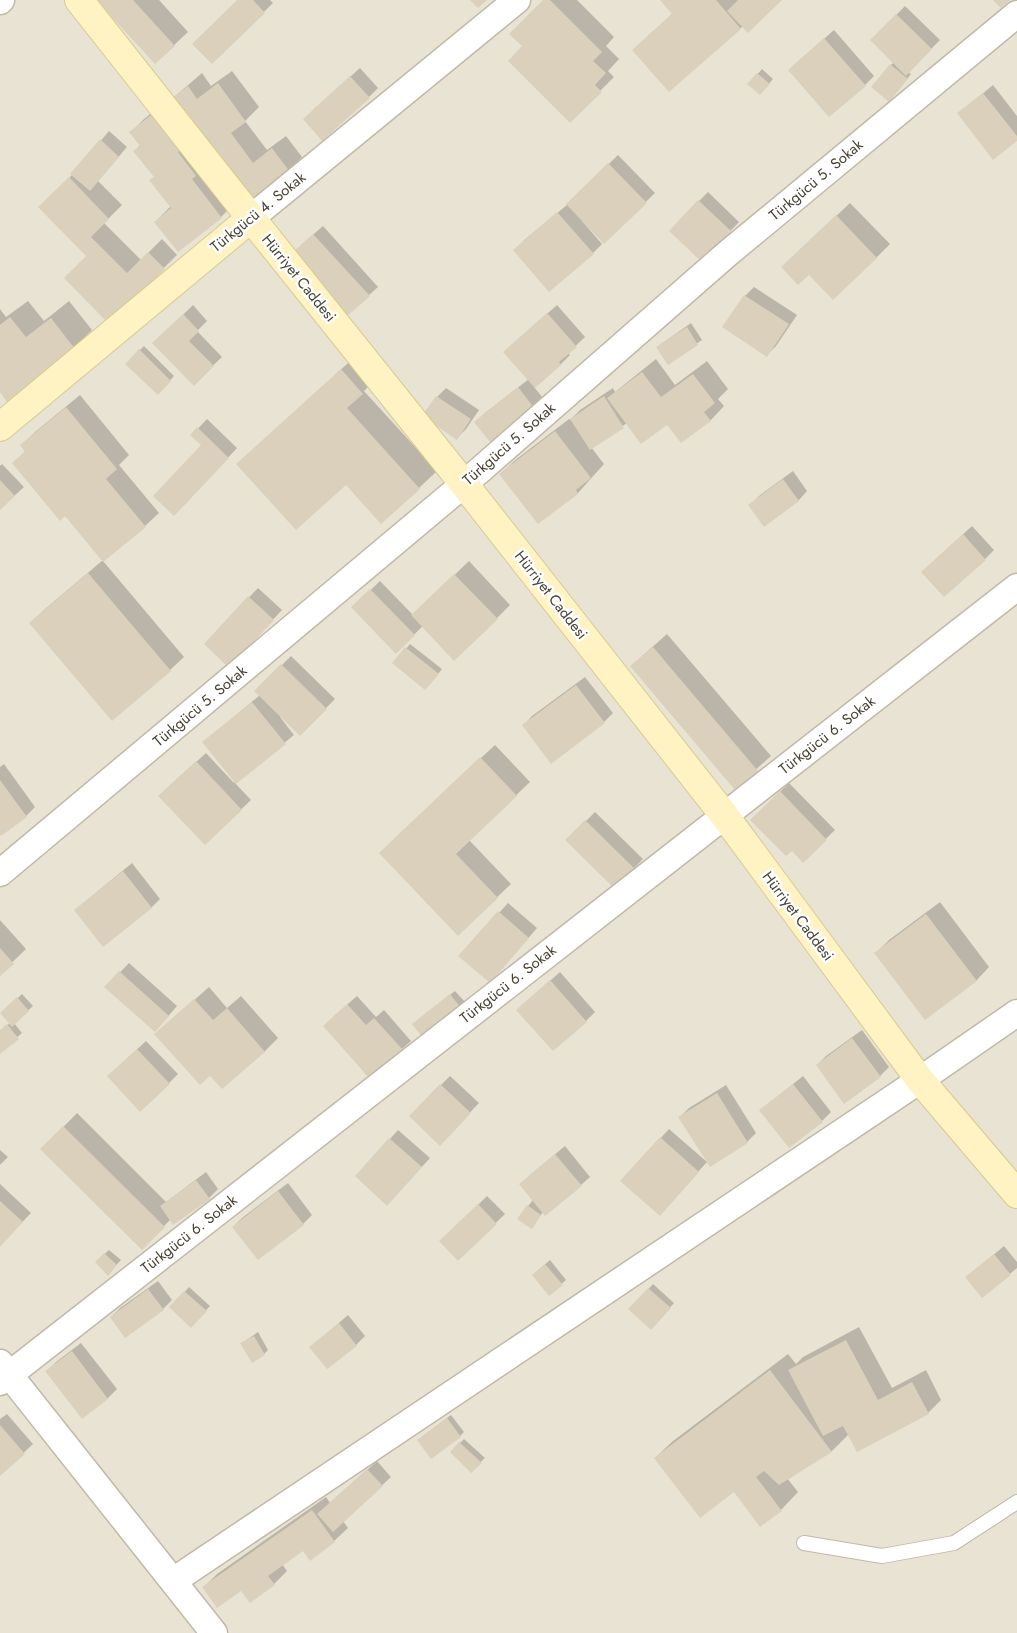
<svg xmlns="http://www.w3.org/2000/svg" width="1017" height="1633" viewBox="0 0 1017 1633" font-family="Jost,sans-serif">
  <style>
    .residential { fill: #e9e3d3 }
    .shadow { fill: #0003 }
    .building { fill: #dad0bc }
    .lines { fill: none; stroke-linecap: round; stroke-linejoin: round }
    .lane-casing { stroke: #c1b9a7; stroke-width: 16 }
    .street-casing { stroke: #c1b9a7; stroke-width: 29 }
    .secondary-casing { stroke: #d9c990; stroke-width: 30 }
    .lane { stroke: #fff; stroke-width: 14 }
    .street { stroke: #fff; stroke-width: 26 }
    .secondary { stroke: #fff3c4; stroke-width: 28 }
    .labels { text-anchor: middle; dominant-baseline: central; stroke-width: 5; stroke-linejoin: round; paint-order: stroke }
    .street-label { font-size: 15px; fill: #484134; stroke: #fff }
  </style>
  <rect width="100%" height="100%" fill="#f4f0e5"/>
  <path class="residential" d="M0,0H1017V1633H0Z"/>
  <path class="shadow" d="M98,0H159L188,32L155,63Z
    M239,0H270L273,3L212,63Z
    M544,0H577L614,37L606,46L619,59L608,71L614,77L570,121L524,46Z
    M661,0H781L743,26L669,90L633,50L673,13Z
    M905,6L940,40L908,72L911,74L893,96L891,65L894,62L872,40Z
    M834,30L874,76L865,85L799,61Z
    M360,68L378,88L369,97L313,110Z
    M762,69L773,79L760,94L749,84Z
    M232,71L259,107L245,121L267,150L286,136L302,157L289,171L249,200L173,98L202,73L211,86Z
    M993,85L1017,116V140L959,113Z
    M168,100L235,203L221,217L178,250L155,222L171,206L155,176L135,151L140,145L131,132L144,119Z
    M109,131L127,147L98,181L122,205L104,223L141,260L162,239L177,255L109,322L87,256L40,207L73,174Z
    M618,155L655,193L604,242L583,220L582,221L602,244L593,253L523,241L567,205Z
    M708,192L739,222L702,260L699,201Z
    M850,203L890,244L876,258L796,254Z
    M323,226L378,287L369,295L301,245Z
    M754,287L797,315L776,346L767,355L724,327L745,296Z
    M28,301L44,321L69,301L92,330L74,348L0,390V309L6,317Z
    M193,305L207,321L197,331L222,357L194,384L154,343Z
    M557,305L585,337L568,353L570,355L561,364L534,387L543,398L534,407L476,422L485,413L529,379L514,343Z
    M691,323L702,340L668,363L657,347Z
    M144,346L174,376L158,394L126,364Z
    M359,353L379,376L364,391L437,471L419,488L346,483L238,464Z
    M656,359L675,385L707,361L728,389L718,399L724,406L711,420L681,442L667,423H627L591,447L604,464L578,493L538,523L501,474L514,461L569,419L570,420L580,410L613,388L615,392Z
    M446,388L479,410L466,429L457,438L424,416L437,397Z
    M80,395L129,455L119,465L159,513L145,526L103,561L184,657L170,670L30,623L44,610L103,560L65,515L13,463L26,451L22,445L35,432Z
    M207,419L237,448L183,506L203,445L192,435Z
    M2,464L24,487L0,509V466Z
    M793,471L807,491L799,500L750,505L759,496Z
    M972,526L994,550L985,559L922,572Z
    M469,561L510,605L497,618L423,626L396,652L353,607L380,581L413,615Z
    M258,588L282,610L238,657L205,644Z
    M667,634L771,756L735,788L631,666Z
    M410,644L442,669L429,685L394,663Z
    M291,656L335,699L300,734L281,716L280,717L294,735L235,783L251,800L205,844L169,787L206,753L234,783L235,781L204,742L260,695L256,691Z
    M585,677L613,713L604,722L524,725L532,716Z
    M495,745L530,782L469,840L511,884L458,934L394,839Z
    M4,764L35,807L26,816L2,834L0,832V767Z
    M789,783L835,830L803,861L792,849L752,820Z
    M595,812L643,859L615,887L567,840Z
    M132,863L160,899L151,908L75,910Z
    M940,902L989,967L976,981L876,953L889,940Z
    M508,903L537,928L498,973L460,956Z
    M0,920L26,949L0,974Z
    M129,963L177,1006L164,1021L106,987Z
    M560,972L595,1012L586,1021L527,1001Z
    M209,987L227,1008L241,996L278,1038L264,1052L210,1074L156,1034Z
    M455,991L465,1002L460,1007L418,1020Z
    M22,994L33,1006L14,1023L22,1033L0,1052V1031L10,1023L6,1009Z
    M357,996L376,1017L384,1010L411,1041L402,1049L333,1017Z
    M862,1030L889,1067L880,1076L845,1102L817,1065L826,1056Z
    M146,1041L178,1074L169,1083L117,1068Z
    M450,1076L479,1103L440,1144L410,1116Z
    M803,1076L831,1112L822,1121L761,1110Z
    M726,1085L756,1133L747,1142L680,1117L689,1108Z
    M77,1113L166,1202L206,1172L218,1189L209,1198L171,1219L142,1248L42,1149Z
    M669,1129L707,1162L668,1205L622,1180Z
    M398,1130L430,1158L396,1195L390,1139Z
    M565,1146L590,1177L581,1185L543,1212L531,1228L528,1206L533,1200L530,1175Z
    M0,1150L8,1157L0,1165Z
    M288,1183L312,1215L303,1224L233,1227L242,1218Z
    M0,1184L31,1213L0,1245Z
    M487,1196L505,1214L458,1259L441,1242Z
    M1004,1246L1017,1262V1268L983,1296L967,1277Z
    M109,1250L121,1260L108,1274L96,1262Z
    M550,1260L566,1280L550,1294L537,1271Z
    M158,1281L172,1300L163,1309L111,1317L120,1308Z
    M653,1284L674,1303L655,1324L630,1309Z
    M189,1287L210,1306L191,1326L171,1307Z
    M348,1315L365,1336L356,1345L311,1347Z
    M859,1327L892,1388L926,1370L941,1400L928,1413L849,1434L832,1451L787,1478L798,1492L781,1510L655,1458L673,1441L788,1354L796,1364L803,1357Z
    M258,1332L268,1350L264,1354L242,1343Z
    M81,1343L117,1389L108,1398L82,1417L47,1371L56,1362Z
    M7,1414L33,1444L0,1475V1419Z
    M451,1415L464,1432L460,1436H423Z
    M464,1439L485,1458L471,1471L451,1452Z
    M377,1461L391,1477L343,1521L348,1528L334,1541L310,1559L303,1550L282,1564L287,1571L274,1584L204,1587L217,1574L326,1497L330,1503Z"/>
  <path class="building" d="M96,0H133L175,46L155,64Z
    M237,0H253L265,13L212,64L192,44Z
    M470,0H487L478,8Z
    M543,0H550L602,52L593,61L606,73L595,85L602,92L570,123L508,61L522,46L509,34Z
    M660,0H716L741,29L669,92L632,50L672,14Z
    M738,0H782L748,33L727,11Z
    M993,0H1010L1001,8Z
    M896,14L932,49L906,76L870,40Z
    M824,38L866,86L829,117L788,70Z
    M890,64L908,79L889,102L871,87Z
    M757,73L770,84L760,95L747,84Z
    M350,76L370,98L322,141L303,119Z
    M218,83L246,122L231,133L253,163L272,148L290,172L249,202L172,98L188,86L197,99Z
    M983,93L1017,136V141L993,160L957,113Z
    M154,113L182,149L178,152L196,176L192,179L222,218L178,252L154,222L171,208L149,180L154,177L133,151L140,146L129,132Z
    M100,139L119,157L90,191L70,174Z
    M608,163L647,203L604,244L566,204Z
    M69,177L109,219L91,237L127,273L148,252L165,269L109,324L64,278L86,256L38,207Z
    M698,200L731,231L702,262L669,231Z
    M557,212L594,254L549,292L513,250Z
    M836,215L877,258L833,300L809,275L798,285L781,267Z
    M313,234L370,296L347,316L291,254Z
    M744,295L789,324L767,357L722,327Z
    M547,313L577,347L559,362L561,365L535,388L503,352Z
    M183,314L199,331L189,341L214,366L194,386L152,343Z
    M10,317L26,337L51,318L75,349L7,402L0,392V325Z
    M687,327L698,345L668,365L656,347Z
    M139,349L171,381L158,395L125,364Z
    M341,369L363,394L347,408L420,489L381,524L346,485L296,530L236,464Z
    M642,372L661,397L693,374L715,403L704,412L711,421L681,443L667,425L641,444L607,398Z
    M518,387L534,408L490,442L474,422Z
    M436,396L471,419L457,440L422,416Z
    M604,396L624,428L590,450L570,419Z
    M66,407L117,469L106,479L146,527L103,562L65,516L60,521L12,463L25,452L20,445Z
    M197,427L229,458L174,516L153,496L201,445L190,435Z
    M555,431L591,478L576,490L578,494L538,524L499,474Z
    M783,479L799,501L764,527L748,505Z
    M0,480L15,496L0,510Z
    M963,534L986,560L944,597L921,572Z
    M88,573L171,671L112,721L29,623Z
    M454,574L498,619L454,661L411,615Z
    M370,589L415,635L396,654L351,607Z
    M248,596L274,620L229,668L204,644Z
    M405,647L439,674L425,690L392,663Z
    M653,647L758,771L735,790L630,666Z
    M281,664L327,709L300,736L254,691Z
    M576,685L605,723L551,764L522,725Z
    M252,702L286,744L236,784L202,742Z
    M480,757L517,796L456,854L498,898L458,936L379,853Z
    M196,761L242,810L205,845L158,796Z
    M0,780L27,817L1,836L0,834Z
    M780,791L827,840L803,863L792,851L786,856L750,820Z
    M585,820L635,869L615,889L565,840Z
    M123,871L152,908L103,947L74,910Z
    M498,911L529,938L490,983L458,956Z
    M926,914L977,981L925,1020L874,953Z
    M0,948L14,964L0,976Z
    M119,971L169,1016L155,1032L104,987Z
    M550,980L587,1022L553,1051L516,1010Z
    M450,994L461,1008L423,1038L412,1024Z
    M17,997L29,1011L12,1027L0,1013Z
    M194,999L213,1020L227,1008L265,1052L222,1089L210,1076L200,1085L154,1034Z
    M347,1004L366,1025L374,1018L403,1050L370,1079L323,1026Z
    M7,1024L19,1039L0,1054V1030Z
    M852,1038L881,1077L844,1104L816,1065Z
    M137,1049L170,1084L140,1112L107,1076Z
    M440,1084L471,1113L440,1146L409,1116Z
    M793,1084L823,1122L789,1148L759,1110Z
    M717,1093L748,1143L710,1167L678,1117Z
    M63,1126L165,1227L142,1250L40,1149Z
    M660,1137L699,1172L660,1216L620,1181Z
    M389,1138L422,1167L387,1206L355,1176Z
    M555,1154L582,1186L545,1216L519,1184Z
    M196,1180L210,1199L173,1225L160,1206Z
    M278,1191L304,1225L258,1260L232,1227Z
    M0,1201L23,1222L0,1247Z
    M478,1204L497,1224L458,1261L439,1241Z
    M527,1205L541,1215L532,1229L517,1219Z
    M104,1253L117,1265L108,1276L95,1262Z
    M994,1254L1011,1275L982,1298L965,1277Z
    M545,1264L563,1285L549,1296L532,1275Z
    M648,1288L671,1308L651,1330L628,1309Z
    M148,1289L164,1310L125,1338L110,1317Z
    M184,1291L207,1311L191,1328L169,1307Z
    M339,1323L357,1346L327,1369L309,1347Z
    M254,1336L265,1355L252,1363L240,1343Z
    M846,1340L878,1400L912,1382L929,1414L857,1452L843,1426L823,1436L788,1370Z
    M72,1351L108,1399L82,1419L45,1371Z
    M770,1370L832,1452L779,1485L764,1471L756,1477L782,1511L760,1527L734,1492L700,1518L654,1458Z
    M447,1418L461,1437L431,1459L417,1440Z
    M0,1425L25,1454L0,1476Z
    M459,1442L482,1463L471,1473L450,1452Z
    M367,1469L383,1486L333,1532L317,1514Z
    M312,1510L335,1542L310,1561L303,1551L268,1576L275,1585L250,1603L241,1591L217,1608L202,1587Z"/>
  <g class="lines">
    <defs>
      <path id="lane" d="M804,1543L882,1556L954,1543L1017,1502"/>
      <path id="street" d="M0,1L1,0
        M251,218L517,0
        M0,873L464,484L727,254L1017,14
        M0,1363L214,1633
        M0,1382L1017,587
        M173,1581L920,1080L1017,1013"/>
      <path id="secondary" d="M79,0L251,218L464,484L724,815L920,1080L1017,1194
        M0,427L251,218"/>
    </defs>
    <use href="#lane" class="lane-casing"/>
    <use href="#street" class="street-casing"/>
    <use href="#secondary" class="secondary-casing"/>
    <use href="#lane" class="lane"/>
    <use href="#street" class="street"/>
    <use href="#secondary" class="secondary"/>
  </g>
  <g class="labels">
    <g class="street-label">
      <text transform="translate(816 180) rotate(-40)">Türkgücü 5. Sokak</text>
      <text transform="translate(258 212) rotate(-39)">Türkgücü 4. Sokak</text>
      <text transform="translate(299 278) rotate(51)">Hürriyet Caddesi</text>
      <text transform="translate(509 444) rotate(-41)">Türkgücü 5. Sokak</text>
      <text transform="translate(551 595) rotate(52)">Hürriyet Caddesi</text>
      <text transform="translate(200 706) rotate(-40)">Türkgücü 5. Sokak</text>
      <text transform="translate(827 735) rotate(-38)">Türkgücü 6. Sokak</text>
      <text transform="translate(798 916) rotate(53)">Hürriyet Caddesi</text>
      <text transform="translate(508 984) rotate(-38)">Türkgücü 6. Sokak</text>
      <text transform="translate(189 1234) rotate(-38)">Türkgücü 6. Sokak</text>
    </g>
  </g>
</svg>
